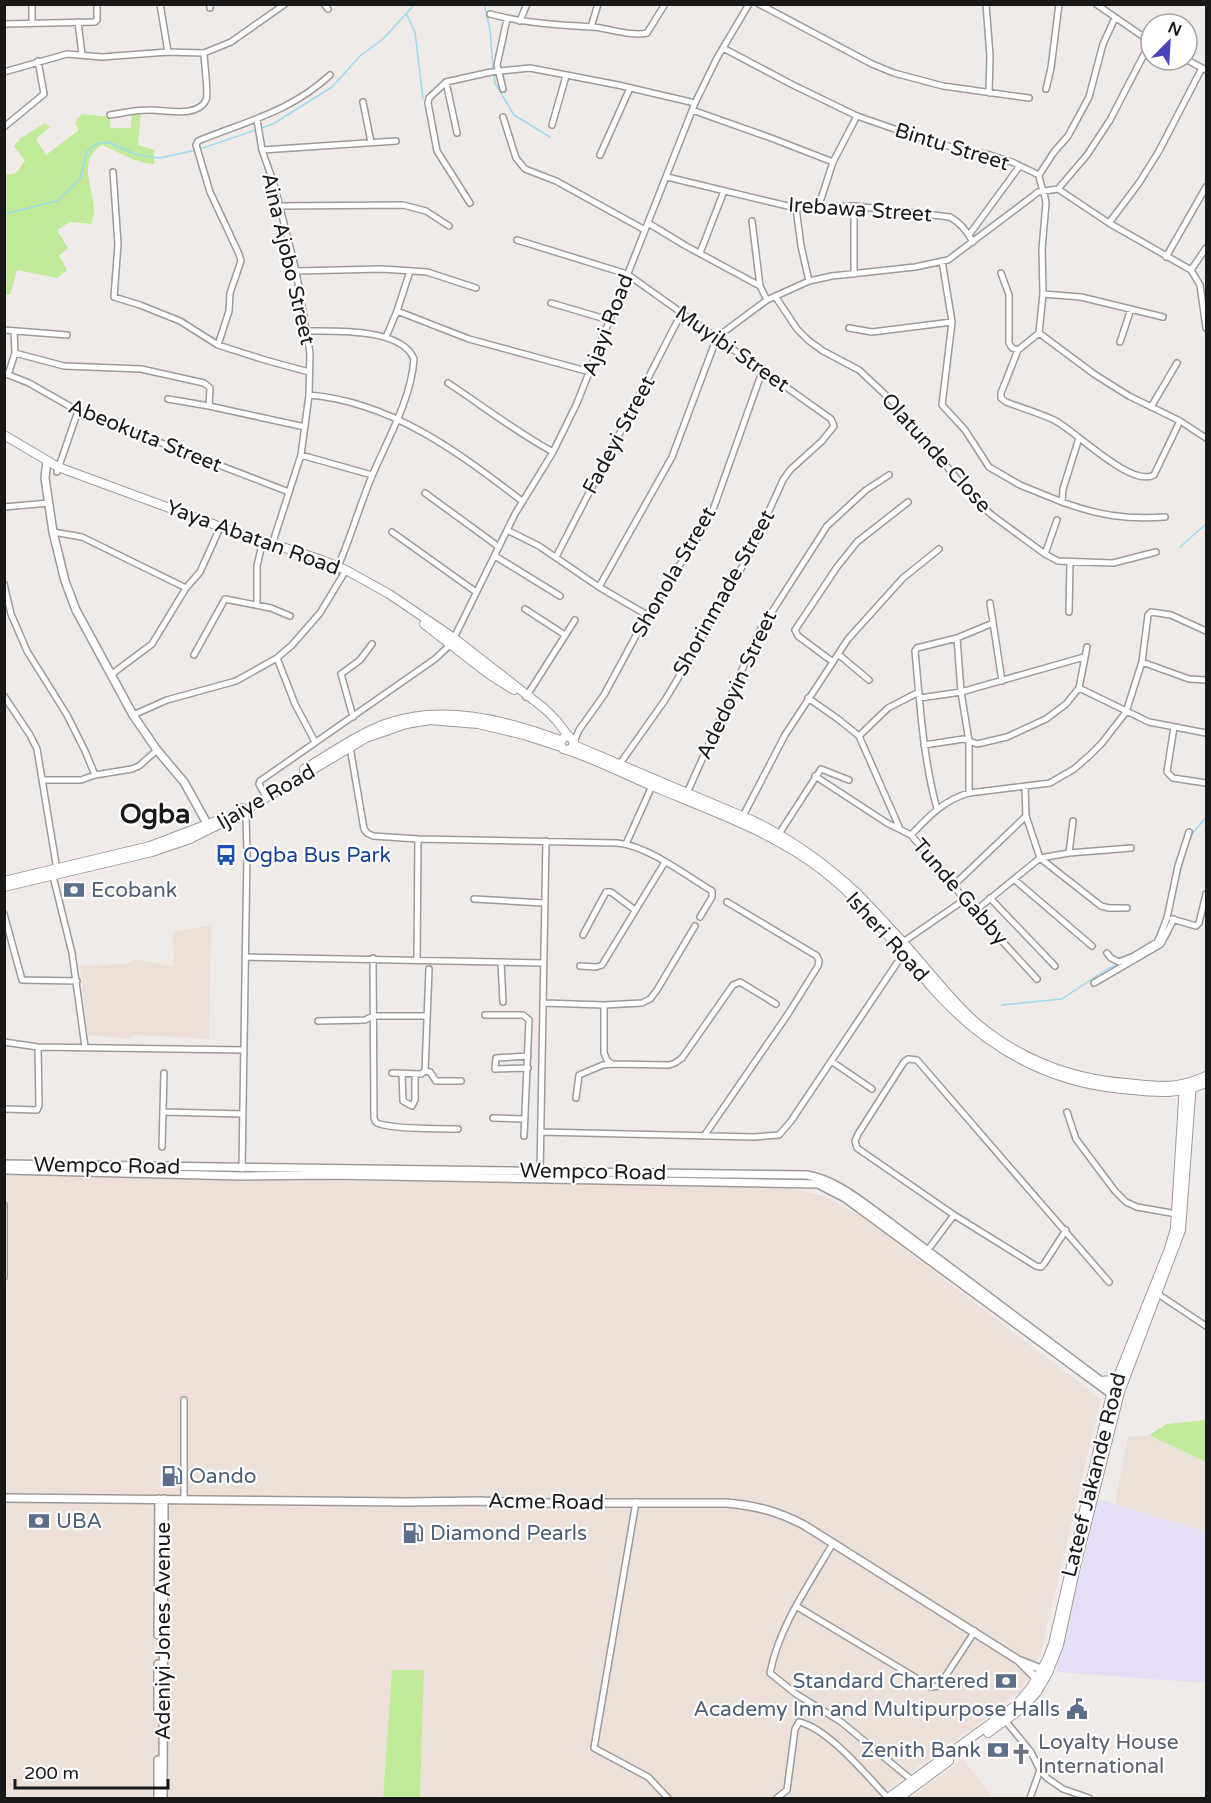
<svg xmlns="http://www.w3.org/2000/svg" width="1211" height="1803" viewBox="0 0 1211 1803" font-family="'Varela Round',sans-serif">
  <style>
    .commercial { fill: #e6def4 }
    .built { fill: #ece0d8 }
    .green { fill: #c1ea99 }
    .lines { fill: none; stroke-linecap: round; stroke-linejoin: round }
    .stream { stroke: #9bdcf4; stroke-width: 1.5 }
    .minor-casing { stroke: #9e9a97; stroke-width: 8 }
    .tertiary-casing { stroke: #9e9a97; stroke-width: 10 }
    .secondary-casing { stroke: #9e9a97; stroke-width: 10 }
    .minor { stroke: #fff; stroke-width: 5 }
    .tertiary { stroke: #fff; stroke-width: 7 }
    .secondary { stroke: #fff; stroke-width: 8 }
    .labels { text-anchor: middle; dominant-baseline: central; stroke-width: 4.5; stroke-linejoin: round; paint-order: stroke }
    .street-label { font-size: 21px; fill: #1a1817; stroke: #fff }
    .transit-label { font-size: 21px; fill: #164399; stroke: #fff; text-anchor: start }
    .service-label { font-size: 21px; fill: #4e5e75; stroke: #fff; text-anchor: start }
    .worship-label { font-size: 21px; fill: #5b616d; stroke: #fff; text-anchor: start }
    .district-label { font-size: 27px; font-weight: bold; fill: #1a1817; stroke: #fff }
  </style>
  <rect width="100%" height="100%" fill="#f0ebe8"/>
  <path class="commercial" d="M1098,1499L1206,1532V1683L1056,1672Z"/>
  <path class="built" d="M211,925L209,1039L136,1035H134L131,1039L88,1035L80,966L125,964L135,959L174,967L173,932Z
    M5,1176L787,1187L827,1197L862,1217L1101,1399L1040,1655L1020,1691L980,1723L874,1798H420L424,1670H392L383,1798H5Z
    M1149,1435L1206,1462V1532L1115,1504L1128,1437Z
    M963,1759L993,1798H910L950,1769Z"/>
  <path class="green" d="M132,111H141L138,145L154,150V164C137,164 119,152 102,145C77,160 93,187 94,209C94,214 92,219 92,224L70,222L57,230L68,248L59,256L67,270L57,278L17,270L10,295H4V175L16,173L25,161L14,146L21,138L45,123L50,127L36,139L46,155L79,130L75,122L82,114L110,117V128H131Z
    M1206,1420V1462L1149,1435L1167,1424Z
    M392,1670H424L420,1798H383Z"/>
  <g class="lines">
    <path class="stream" d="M484,4L490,29L493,69
      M407,15L415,32L423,99
      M494,74L495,83L514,115L550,137
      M200,149L273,124L332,87L361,55L383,39L415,4
      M4,214L57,201L80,179L87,151L97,144L108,142L137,155L160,158L196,150
      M1180,547L1206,524
      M1189,841L1193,833L1206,817
      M1166,928L1187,846
      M1002,1005L1062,999L1107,969L1119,964"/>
    <defs>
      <path id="minor" d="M32,4V23
        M160,4L168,52
        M210,4V8
        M324,4L328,9
        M759,4L872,64L894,73L943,86L1029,98
        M986,4L990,56L989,93
        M1096,4L1151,42
        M490,14C523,23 558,25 592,27C609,28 631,37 647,33L665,4
        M520,21L527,4
        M78,22L82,55
        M4,24L95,22L97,20V4
        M591,27L598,4
        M723,48L793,85L857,116L929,141L963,150L990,155L1012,162L1039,175C1040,185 1045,193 1046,203L1042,249L1043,294L1039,333
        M1187,60L1206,70
        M4,72L67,54L102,57L168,52L204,53L231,42L285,4
        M446,82L457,133
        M503,89L497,65L507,19
        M1046,89L1051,68L1059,4
        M363,102L371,142
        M692,110L771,138L833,162
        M110,115C123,113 135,110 148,110C163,109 197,119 206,100C209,94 204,63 204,53
        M503,117L516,158L525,169L556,181L645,230
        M257,120L262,150L274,184L296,271L310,353L309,395L301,455L272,545
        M552,125L566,76
        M4,127L44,94L38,61
        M262,150L396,141
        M600,155L630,88
        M113,172L118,244L114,297L140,305L180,321L218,345L265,360L309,372
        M1039,175L1054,152L1068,136L1089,97L1103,44L1115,18
        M667,177L796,208L854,206L950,217C961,223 967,231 973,242
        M1058,189L1109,223L1191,270L1200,285L1206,328
        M1058,189L1087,155L1110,120L1151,41
        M821,199L833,162L857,116
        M470,203L437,151L428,103L429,98L446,82L491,72L530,68L618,85L695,103
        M279,206L403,205L426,211L449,226
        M854,206V274
        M796,208L801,246L809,281
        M752,221L760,286L767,300
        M648,223L686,246L760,286
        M1109,223L1139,183L1159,151L1202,68
        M969,235L1019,167
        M517,240L627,274L824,414L831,419L834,426L822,441L790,470L783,480L750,553L677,680L665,700L619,765
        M700,253L724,191
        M1166,257L1206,187
        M942,261L952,322L942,405L965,430L989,467L1020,485L1062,502L1063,489L1079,438
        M1191,270L1206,248
        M296,271L382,269L427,272L476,288
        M1001,273L1009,295V343L1012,348L1018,350
        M1043,294L1081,297L1163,317
        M775,296L797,329L808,340L823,351L859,370L892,401L974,499L993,516L1045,554L1058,561L1113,563L1156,552
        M551,303L609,320
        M397,311L469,339L590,372
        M849,328L872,332L952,322
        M4,330L67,335
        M307,331C334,331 402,328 414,359C411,400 388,438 372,476C359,507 350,540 336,571
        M1039,333L1018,350L1001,393V398L1006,402C1022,408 1039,413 1054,420C1076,431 1131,488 1154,475L1180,421
        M1039,333L1094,374L1129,396L1180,421L1206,438
        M386,337L397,311L410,271
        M1120,342L1131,309
        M218,345L229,311L230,293L241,261L239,254L210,192L196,145L198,141C247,121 290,112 330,75
        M15,353L64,366L141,369L204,383L210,388L209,406
        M4,373L29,383L78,411L289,492
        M8,375L15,353L14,331
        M448,383C483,406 516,432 553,452
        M309,395C392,402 458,452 522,501
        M168,399L209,406L305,427
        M1151,407L1177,363
        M301,455L372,475
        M57,472L78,411
        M425,493L499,547
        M1062,502C1098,515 1126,520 1165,517
        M4,507L49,503
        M507,530L539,546L599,587L647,615
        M53,532L82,537L186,588L152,644L112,674
        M392,532L476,592
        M1045,554L1057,520
        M495,556L560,596
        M556,557L681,314
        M4,584L11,614L27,651L67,715L85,751L95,775
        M599,587L672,457L717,337L767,300L809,281L832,276L915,267L948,260L1033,196L1038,192L1058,189
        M186,588L200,572L219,530
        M990,603L1002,681
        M257,605V566L262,544
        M525,609L565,635
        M1069,612L1070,563
        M957,638L961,692L969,741V793
        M838,654L869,680
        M194,655L225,599L271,608L290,616
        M277,658L295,704L315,742
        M833,662L798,636L795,630L837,567L857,542L908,502
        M1142,662L1189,679L1206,680
        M1079,688L1149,722L1206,733
        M4,696L30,735L37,749L57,870
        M526,697L575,620
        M808,698L838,719L859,736L900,829
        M920,698L961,692L1084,657
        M133,715L167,700L236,681L277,658L292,645L320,613L346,570
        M353,717L341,674L360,660L372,644
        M1174,727L1167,772L1173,778L1206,783
        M859,736L888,708L919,692
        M574,742L579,730L604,695L647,615L702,531L714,507L762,372
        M924,745L964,739L977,744L1007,737L1046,719L1066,704L1079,688L1087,647
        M350,747L364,829L367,833L373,836L418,839L617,843C649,846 685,875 712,891V897L700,917
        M815,776L887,823L911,835L954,885L964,900L1037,979
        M42,780H81L95,775L132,769L139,766L157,750
        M1025,786L1026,816L1040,858L1101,906L1109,908H1127
        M264,793L259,784L260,781L435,659L451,644L515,514L553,452L577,403L695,103L717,58L749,4
        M687,793L759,632L827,526L866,490L889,475
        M242,807L246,817L247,853L242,1169
        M937,809C923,758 920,704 915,651L917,648L957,638L993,623
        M743,816L785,735L848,639L903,578L939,549
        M779,834L821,769L849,780
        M911,835C929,816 944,800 969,793L1050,783L1074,769L1090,755L1102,743L1126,712L1142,662L1148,615L1151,612L1171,615L1206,631
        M626,844L652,786
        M1069,853L1073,821
        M52,872L72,953L85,1047
        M1015,880L1092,946
        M954,885L1026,816
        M990,898L1055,966
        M474,899L543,903
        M975,911L1040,858L1069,853L1131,848
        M4,914L22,980L77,981
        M1172,919L1196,926L1199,923L1206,894
        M583,935L606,892H611L635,910
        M903,942L964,900
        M1107,953L1111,958L1119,962L1134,956L1157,942L1160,936L1167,918L1178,866L1189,832
        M245,957L544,963
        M373,958L374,1118C376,1122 375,1123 380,1124C399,1130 438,1128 458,1129
        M417,959L418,839
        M501,962L503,1002
        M580,966L596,967L602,965L665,862
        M1094,983L1161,944L1174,919
        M543,1003L604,1005L642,1003L650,999L657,990L695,926
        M604,1005V1053L607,1060L612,1064L669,1065L675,1063L682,1058L733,985L740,982L776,1004
        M485,1015H523L529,1020L524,1136
        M318,1021L365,1020L373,1016H426
        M4,1042L38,1047L244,1050
        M528,1056L496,1058L495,1069L528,1068
        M831,1061L872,1089
        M425,1071L430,1072L436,1081H461
        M392,1073L421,1074L425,1071L429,969
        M402,1074L403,1101L412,1106L415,1100V1074
        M576,1098L579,1075L603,1065L612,1064
        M4,1109L37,1110L39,1106L38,1047
        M164,1112L243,1114
        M1067,1112L1076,1139L1115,1191L1126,1202L1137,1207L1177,1214
        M493,1118L525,1119
        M541,1132L754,1137L779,1135L791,1121L897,963
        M704,1136L788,1014L818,966L819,961L817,956L727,902
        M162,1147L164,1073
        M540,1173L546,841
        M4,1205V1277
        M1066,1230L1044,1264L1041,1267L1036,1266L954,1215L857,1148L855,1141L858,1134L904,1062L908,1059L917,1060L1109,1282
        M927,1251L954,1215
        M1155,1292L1206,1326
        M184,1400V1500
        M636,1502L594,1748L648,1777L668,1798
        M833,1543C809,1585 779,1626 770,1673L796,1694L840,1721L913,1781
        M796,1606L931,1687L939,1686L975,1631
        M1004,1719L1031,1752L1040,1770L1047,1778L1063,1789L1089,1798
        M777,1798L787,1790L795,1729L799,1722C828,1728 868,1777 888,1798
        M1030,1798L1040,1770"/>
      <path id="tertiary" d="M47,461L45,478L53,532L65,581L76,610L133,715L157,750L184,782L209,827
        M4,1164L807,1175C835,1180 858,1199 880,1215L1101,1381L1118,1391
        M4,1170L242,1176L332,1175L818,1184L845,1198L1114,1396
        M4,1498L407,1502L480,1501L530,1503H727C757,1506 777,1511 804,1525L1018,1660L1046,1671
        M158,1635L159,1499
        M1020,1662L1039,1681
        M158,1664V1710
        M158,1798V1760
        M163,1798L164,1499"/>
      <path id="secondary" d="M4,435L58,467L221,527L322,560L346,570L389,594L454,638L545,709L556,720L569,737
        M424,624L490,675L514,690
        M574,745L754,821C793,840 827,865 858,894C878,915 898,936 917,958C937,981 956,1006 979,1025C1022,1060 1072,1079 1126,1083C1159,1086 1175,1090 1206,1076
        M567,750L572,748L574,742L570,737L565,736L560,743L563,749C594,758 623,774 652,786C711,811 771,831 822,870C866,904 898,949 934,990C984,1046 1046,1082 1122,1089C1153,1092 1177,1096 1206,1083
        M304,769C330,754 356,735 385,724C441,703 506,720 560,740
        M4,881L150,846L216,821
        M4,887L152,852L190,839L230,819L366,738L406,724L430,720L478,724L524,735L561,747
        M1101,1381L1111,1380L1117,1376
        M988,1733L1021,1709L1037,1692L1048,1673L1059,1645L1076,1566L1120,1392L1181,1230L1192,1083
        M888,1798L1016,1705C1034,1686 1045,1668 1053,1644L1111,1394L1169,1249L1175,1228L1184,1085
        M899,1798L949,1761"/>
    </defs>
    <use href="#minor" class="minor-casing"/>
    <use href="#tertiary" class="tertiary-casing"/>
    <use href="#secondary" class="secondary-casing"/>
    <use href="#minor" class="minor"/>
    <use href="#tertiary" class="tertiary"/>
    <use href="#secondary" class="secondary"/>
  </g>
  <defs>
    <symbol id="bus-bare" viewBox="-9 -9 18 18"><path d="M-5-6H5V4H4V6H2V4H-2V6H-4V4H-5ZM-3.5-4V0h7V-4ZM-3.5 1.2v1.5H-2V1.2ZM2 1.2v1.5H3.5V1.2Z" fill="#1a4fb4" stroke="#fff" stroke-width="2.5" paint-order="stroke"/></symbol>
    <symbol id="bank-bare" viewBox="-9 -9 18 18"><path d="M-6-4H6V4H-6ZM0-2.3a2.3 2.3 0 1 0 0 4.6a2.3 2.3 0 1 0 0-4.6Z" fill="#5c6f8a" stroke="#fff" stroke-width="2.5" paint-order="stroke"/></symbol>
    <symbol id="fuel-bare" viewBox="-9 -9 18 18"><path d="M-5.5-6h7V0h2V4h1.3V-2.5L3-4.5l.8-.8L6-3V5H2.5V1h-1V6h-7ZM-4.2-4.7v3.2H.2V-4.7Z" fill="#5c6f8a" stroke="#fff" stroke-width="2.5" paint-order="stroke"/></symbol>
    <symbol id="civic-bare" viewBox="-9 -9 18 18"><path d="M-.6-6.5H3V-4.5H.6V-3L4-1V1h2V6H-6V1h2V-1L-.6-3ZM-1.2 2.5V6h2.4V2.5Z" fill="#5c6f8a" stroke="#fff" stroke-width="2.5" paint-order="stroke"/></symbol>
    <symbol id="church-bare" viewBox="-9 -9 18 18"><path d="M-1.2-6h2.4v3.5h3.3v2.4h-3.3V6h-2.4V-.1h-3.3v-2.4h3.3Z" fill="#6b7280" stroke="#fff" stroke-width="2.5" paint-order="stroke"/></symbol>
  </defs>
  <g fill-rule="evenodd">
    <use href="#bus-bare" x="211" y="840" width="30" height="30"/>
    <use href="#bank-bare" x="59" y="875" width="30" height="30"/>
    <use href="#fuel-bare" x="157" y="1461" width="30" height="30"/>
    <use href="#bank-bare" x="24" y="1506" width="30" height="30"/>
    <use href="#fuel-bare" x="398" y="1518" width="30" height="30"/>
    <use href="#bank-bare" x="991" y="1666" width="30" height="30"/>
    <use href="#civic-bare" x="1062" y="1694" width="30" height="30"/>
    <use href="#bank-bare" x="983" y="1735" width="30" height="30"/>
    <use href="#church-bare" x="1006" y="1739" width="30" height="30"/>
  </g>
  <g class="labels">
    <g class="street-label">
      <text transform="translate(952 147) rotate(17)">Bintu Street</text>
      <text transform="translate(860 210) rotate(4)">Irebawa Street</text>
      <text transform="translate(288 259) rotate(77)">Aina Ajobo Street</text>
      <text transform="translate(608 325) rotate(-69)">Ajayi Road</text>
      <text transform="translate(732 349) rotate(35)">Muyibi Street</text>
      <text transform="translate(619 435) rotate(-62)">Fadeyi Street</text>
      <text transform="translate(145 436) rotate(22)">Abeokuta Street</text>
      <text transform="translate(936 453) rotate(48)">Olatunde Close</text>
      <text transform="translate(253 538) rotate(20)">Yaya Abatan Road</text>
      <text transform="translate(674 572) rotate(-60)">Shonola Street</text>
      <text transform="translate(724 593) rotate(-61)">Shorinmade Street</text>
      <text transform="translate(737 685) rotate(-65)">Adedoyin Street</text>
      <text transform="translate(266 797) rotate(-30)">Ijaiye Road</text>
      <text transform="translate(960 892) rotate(49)">Tunde Gabby</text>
      <text transform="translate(887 937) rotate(48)">Isheri Road</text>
      <text transform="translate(107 1166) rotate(1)">Wempco Road</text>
      <text transform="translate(593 1172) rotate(1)">Wempco Road</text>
      <text transform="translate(1094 1475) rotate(-76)">Lateef Jakande Road</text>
      <text transform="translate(546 1502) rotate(1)">Acme Road</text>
      <text transform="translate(163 1631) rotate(-90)">Adeniyi Jones Avenue</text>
    </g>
    <g class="transit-label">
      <text x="243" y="855">Ogba Bus Park</text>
    </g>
    <g class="service-label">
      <text x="91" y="890">Ecobank</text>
      <text x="189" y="1476">Oando</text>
      <text x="56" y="1521">UBA</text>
      <text x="430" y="1533">Diamond Pearls</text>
      <text x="989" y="1681" text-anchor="end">Standard Chartered</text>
      <text x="1060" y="1709" text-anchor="end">Academy Inn and Multipurpose Halls</text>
      <text x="981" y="1750" text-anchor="end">Zenith Bank</text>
    </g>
    <g class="worship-label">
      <text x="1038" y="1742">Loyalty House<tspan x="1038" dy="24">International</tspan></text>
    </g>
    <g class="district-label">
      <text x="155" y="814">Ogba</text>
    </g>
  </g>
  <rect width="1211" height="1803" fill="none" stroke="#1a1817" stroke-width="12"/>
  <g transform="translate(1169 42) rotate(24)"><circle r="28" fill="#ffffff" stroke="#a3a3a2" stroke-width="1.5"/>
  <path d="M0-4.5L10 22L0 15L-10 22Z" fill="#4b43b9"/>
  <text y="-9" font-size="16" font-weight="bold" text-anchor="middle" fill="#1a1817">N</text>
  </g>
  <path d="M15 1779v9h153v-9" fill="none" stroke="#1a1817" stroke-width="3"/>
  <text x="24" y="1779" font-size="18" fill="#1a1817" stroke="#ffffff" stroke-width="4.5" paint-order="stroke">200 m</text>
</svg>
